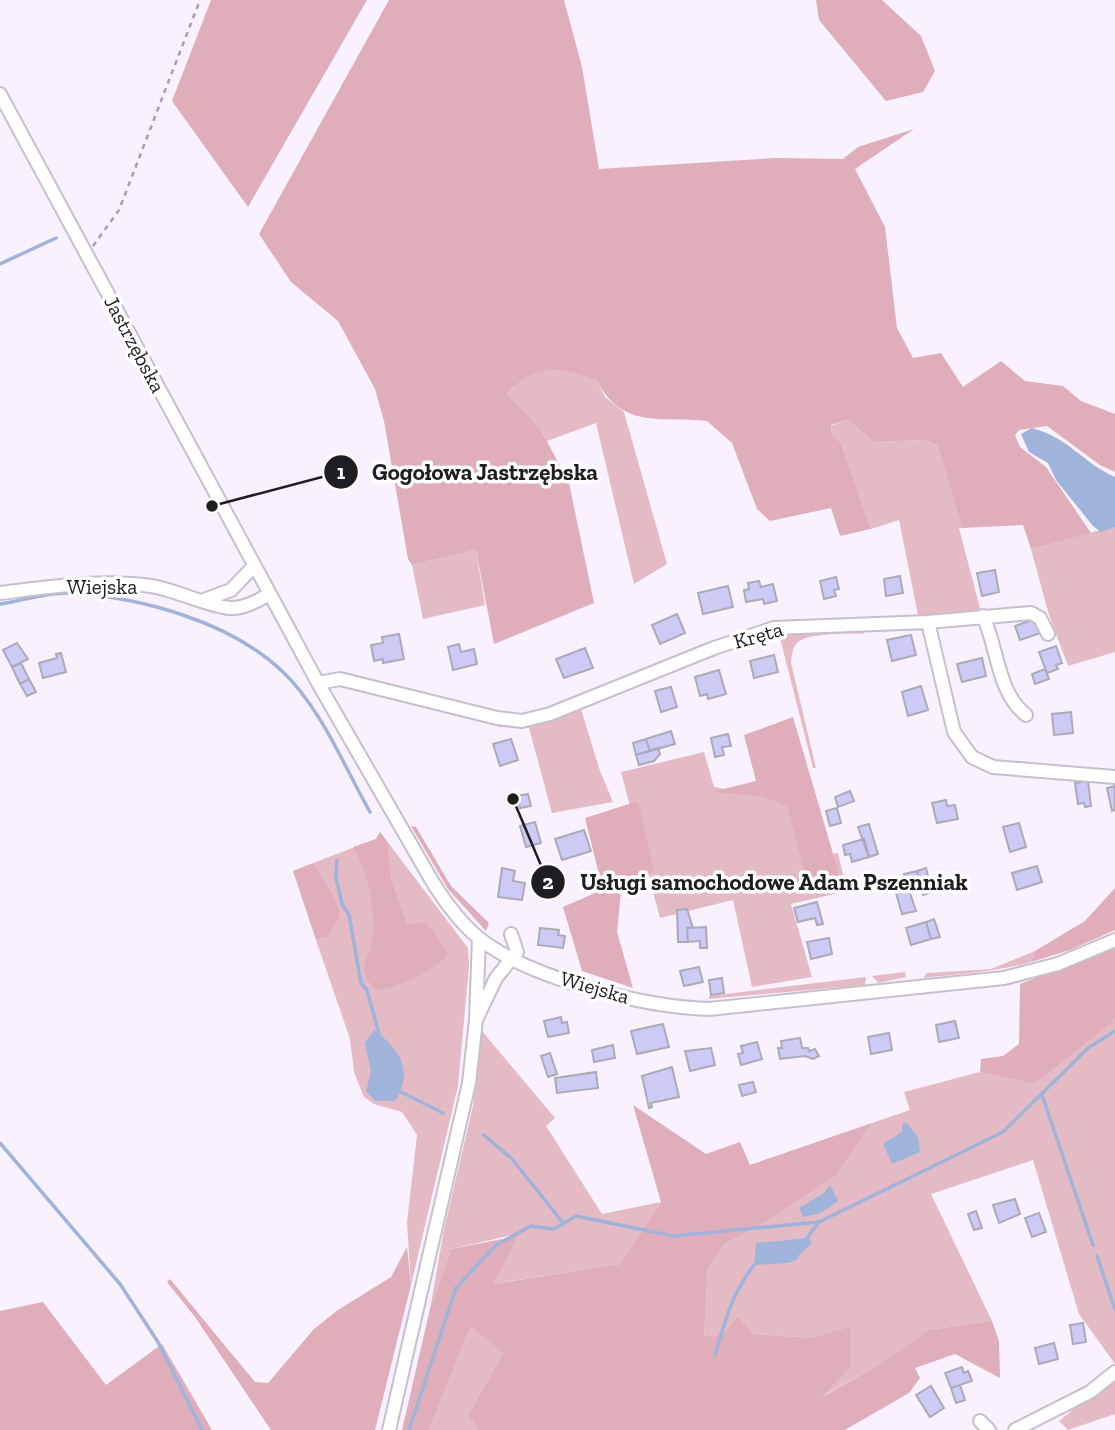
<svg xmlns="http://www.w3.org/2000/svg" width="1115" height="1430" viewBox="0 0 1115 1430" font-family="'Zilla Slab',serif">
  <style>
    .green { fill: #e4bbc5 }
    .forest { fill: #dfaeba }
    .water { fill: #a0b3da }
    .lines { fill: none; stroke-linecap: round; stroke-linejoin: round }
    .stream { stroke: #a0b3da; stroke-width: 3.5 }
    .building { fill: #cecaf6; stroke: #abaab8; stroke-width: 2 }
    .minor-casing { stroke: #c7bfcc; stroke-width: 16 }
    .path { stroke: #a59fa9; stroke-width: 2.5; stroke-dasharray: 5 5; stroke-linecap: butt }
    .minor { stroke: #fff; stroke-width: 12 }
    .labels { text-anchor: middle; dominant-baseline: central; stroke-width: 7; stroke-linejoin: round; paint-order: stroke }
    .street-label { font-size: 21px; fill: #201d22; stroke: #fff }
    .leader { fill: none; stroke: #201d22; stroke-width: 2.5 }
    .callout-dot { fill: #201d22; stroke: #fff; stroke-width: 2.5 }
    .mark-label { font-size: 21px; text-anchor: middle; font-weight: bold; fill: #fff }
    .callout-label { font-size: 23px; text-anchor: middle; font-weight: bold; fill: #201d22; stroke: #fff; stroke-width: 7; stroke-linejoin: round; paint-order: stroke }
  </style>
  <rect width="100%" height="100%" fill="#f9f1fe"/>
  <path class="green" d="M539,369L567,370L597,381L605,397L624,412L667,564L634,584L596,423L547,441L540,428L507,394L521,380Z
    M848,420L874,442L924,440L937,445L962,528H959L981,612L919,620L899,520L871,529L841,443L832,435L831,426Z
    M1115,526V652L1068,666L1049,615L1031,549Z
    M476,550L485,605L423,619L412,565Z
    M862,628L864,634C850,633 808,633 798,642C792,647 792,656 791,663L816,768H813L778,630Z
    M603,697L607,699L581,709L600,771L613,802L552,813L529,728L498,727L494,722Z
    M704,752L714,787L790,801L807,858L838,853L847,891L791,904L812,977L752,987L733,900L660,918L621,772Z
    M380,832L468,948L469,966L458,1086L411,1285L407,1222L417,1135L402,1112L374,1104L364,1097L354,1072L350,1039L316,940L328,937L341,915L335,897L313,863L376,839Z
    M1035,951L1031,962C995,972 959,974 923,978L927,973L991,969Z
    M905,972L906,977L878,983L872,976Z
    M866,977L865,985L709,999V996Z
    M1115,1018V1364L1079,1314L1033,1160L931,1194L992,1321L928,1330L878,1365L819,1398L850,1326L812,1338L754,1334L738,1316L720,1336H704L708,1269L725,1244L769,1220L835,1177L872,1123L910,1110L904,1092L980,1072L1034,1084Z
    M481,1030L555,1118L546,1126L602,1214L661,1202L620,1264L492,1284L517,1234L451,1249L430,1309L444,1229L473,1106Z
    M470,1325L503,1353L468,1415L478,1430H429Z
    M1115,1376V1414L1068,1430L1059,1421Z"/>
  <path class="forest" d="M211,0H367L248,207L172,101Z
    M389,0H564L582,67L599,169L776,158L843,159L858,147L914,129L855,169L885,227L897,328L913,358L941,353L963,387L1001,361L1025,381L1063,386L1081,401L1115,414V472L1100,465L1047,426L1019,430L1015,435L1020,447L1046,467L1091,533L1031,549L1023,525L962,528L937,445L924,440L874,442L848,420L831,425L832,435L841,443L871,529L840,536L831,508L770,521L757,509L732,443L707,421C661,416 623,430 597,381C559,367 537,361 507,394L540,428L569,483L594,603L494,644L476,550L412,565L408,559L384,421L375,389L338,321L291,282L259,234Z
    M816,0H882L921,36L935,71L923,92L886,101L819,20Z
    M793,717L841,881L822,896L804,870L787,806L761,796L711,792L756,781L744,735Z
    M638,801L654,871L621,891L617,932L633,988L582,971L563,907L595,893L598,870L585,818Z
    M411,826L416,827L451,886L489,923L486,931L448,889Z
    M380,832L387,841L391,880L407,924L425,923L433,930L448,954C432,974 402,984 377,991C371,984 364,979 364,968C364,960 371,952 372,943C377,913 369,873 353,847L376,839Z
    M313,863L335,897L341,915L328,937L316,940L293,871Z
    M1115,888V930L1070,950L1031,962L1035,951L1085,921Z
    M1115,947V1018L1111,1023L1034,1084L980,1072L981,1059L1003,1056L1019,1044L1020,984Z
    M633,1105L706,1154L740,1142L750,1165L872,1123L835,1177L769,1220L725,1244L708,1269L704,1336H720L738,1316L754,1334L812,1338L850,1326V1367L822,1397L878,1365L928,1330L992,1321L999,1341L1000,1378L955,1354L915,1368L920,1378L909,1393L845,1430H478L468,1415L503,1353L470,1326L429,1430H402L430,1309L451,1249L518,1236L493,1284L620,1264L661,1202Z
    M407,1247L411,1285L375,1430H271L195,1317L167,1282L170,1279L255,1382L268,1383L314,1329L338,1310L391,1277Z
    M43,1302L106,1385L162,1344L212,1430H0V1311Z"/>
  <path class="water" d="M1032,428C1071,439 1080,461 1115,477V527L1101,532L1093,526L1056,480L1048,463L1029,452L1021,434Z
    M374,1030C400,1049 414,1071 395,1101H375L366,1091L371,1072L365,1043Z
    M906,1122L918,1137L920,1152L892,1164L883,1144L902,1132V1125Z
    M830,1185L838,1201L821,1213L803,1217L799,1208L824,1193Z
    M809,1238L812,1243L799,1255L798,1259L789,1263L754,1265L756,1243Z"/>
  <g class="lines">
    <path class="stream" d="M0,264L56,238
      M0,604C22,601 47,592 69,593C140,597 229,621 282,671C321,708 344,766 370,812
      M337,860L336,878L342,904L349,915L361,983L367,990L379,1034
      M401,1092L443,1113
      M1042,1095L1093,1245
      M484,1135L512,1159L564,1224
      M0,1143L120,1284L158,1342L202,1430
      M807,1238L818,1223
      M1097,1256L1115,1310
      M715,1355C725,1321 732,1293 754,1265
      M409,1430L456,1288L496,1245L531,1226L554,1229L576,1216L673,1236L819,1222L1003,1132L1088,1048L1115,1031"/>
  </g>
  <path class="building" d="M995,570L999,592L982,596L977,573Z
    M900,576L903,593L886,596L884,579Z
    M836,577L839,589L834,590L836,596L824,599L820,581Z
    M759,581L761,587L773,584L777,601L764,604L763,599L746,602L744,590L749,589L748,583Z
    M728,586L733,607L703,614L698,593Z
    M677,614L685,633L660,644L652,625Z
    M1035,619L1041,633L1020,640L1015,626Z
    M399,634L404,659L383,663V659L374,661L371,645L383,643L382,637Z
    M911,635L916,655L892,661L887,640Z
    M17,643L28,659L12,667L3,650Z
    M459,644L461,652L474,649L477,664L453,670L448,647Z
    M1056,646L1062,663L1056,665L1058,669L1047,673L1039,652Z
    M585,648L593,668L564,678L556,659Z
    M61,653L66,672L43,678L39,663L57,658L56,654Z
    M774,655L778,672L754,678L750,661Z
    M982,658L986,676L962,682L957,664Z
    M21,663L29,679L20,684L12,667Z
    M1045,669L1049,679L1035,684L1032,674Z
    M719,670L726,694L708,699L707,694L700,696L695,677Z
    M29,679L36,692L27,696L20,684Z
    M921,686L928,710L908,716L902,692Z
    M671,687L677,707L661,712L655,691Z
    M1071,712L1073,733L1054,735L1052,714Z
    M671,731L675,744L650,751L646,739Z
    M728,734L731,746L722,747L724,755L715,757L711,738Z
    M511,739L518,760L500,766L493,744Z
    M646,739L650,751L636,755L633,743Z
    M658,748L660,754L654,761L639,765L636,755Z
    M1088,781L1091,806L1085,807L1084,803L1078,804L1075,783Z
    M1115,786V810L1112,811L1107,788Z
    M850,791L854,801L838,807L835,797Z
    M528,794L531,806L520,808L517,796Z
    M946,800L947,806L955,805L958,819L937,823L932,803Z
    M837,808L841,823L830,826L826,811Z
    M535,822L541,843L526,847L520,826Z
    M1019,823L1026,847L1010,852L1003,827Z
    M869,824L878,854L869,857L858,827Z
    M584,830L591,851L562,860L555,839Z
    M864,839L869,857L852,862L850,854L845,855L843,845Z
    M1037,866L1042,882L1017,890L1012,873Z
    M502,868L515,871L513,881L525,883L522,900L498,897Z
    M926,868L932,892L923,895L917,871Z
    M917,871L920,884L907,887L904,874Z
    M909,890L916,911L902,914L896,893Z
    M817,902L823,924L817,925L815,918L798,922L794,908Z
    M687,909L693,928H687L688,942H678L677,910Z
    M934,919L940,937L931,939L926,922Z
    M926,922L931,939L911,945L906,928Z
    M706,927L707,948H700V941L688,942L687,928Z
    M540,928L559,930L558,935L565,936L563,948L538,945Z
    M829,938L832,954L811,959L807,942Z
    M699,967L703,982L684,986L680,971Z
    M722,978L724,993L711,995L709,980Z
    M561,1017L562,1023L567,1022L569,1033L548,1037L544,1021Z
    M955,1021L959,1038L939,1042L936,1025Z
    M663,1024L669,1047L637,1054L631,1031Z
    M889,1033L892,1050L871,1054L868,1037Z
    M800,1038L802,1048H808L809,1051L815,1049L819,1056L813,1059L805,1056L780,1059L778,1048H782L781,1041Z
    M757,1042L762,1059L741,1065L738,1054L743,1053L741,1046Z
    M613,1045L615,1058L594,1062L592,1050Z
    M711,1048L715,1065L690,1071L685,1051Z
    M550,1053L557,1074L548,1077L541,1056Z
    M672,1067L679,1097L651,1103L652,1107L649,1108L642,1076Z
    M596,1072L598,1088L557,1093L555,1078Z
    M753,1082L756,1092L742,1096L739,1085Z
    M1015,1199L1020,1214L999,1223L993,1205Z
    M976,1211L982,1228L974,1230L968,1214Z
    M1039,1213L1046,1232L1032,1237L1025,1218Z
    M1083,1323L1086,1342L1073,1344L1070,1325Z
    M1054,1343L1058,1359L1039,1364L1035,1348Z
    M962,1367L964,1373L968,1371L972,1381L951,1388L945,1373Z
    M960,1385L965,1400L956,1403L951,1388Z
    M931,1386L944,1408L930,1417L916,1395Z"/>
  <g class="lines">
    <defs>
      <path id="minor" d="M0,94L318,683L432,881C445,902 460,923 480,939C531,979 644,1007 709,1009L1004,978L1058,964L1115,940
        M0,593C50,587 101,579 151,586C176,590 204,605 229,608C243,609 258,601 269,594
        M204,600L231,590L254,566
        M983,616C998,648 997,692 1026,715
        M928,622L1031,613L1040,618L1048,634
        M318,683L340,679L497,718L522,721L550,714L714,648L774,628L928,622L954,732L972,757L993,767L1115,777
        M476,1020L496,978L517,952L511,934
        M980,1421L989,1430
        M389,1430L469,1083L476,1020L479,938
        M1015,1430L1090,1392L1115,1372"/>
    </defs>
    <use href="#minor" class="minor-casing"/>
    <path class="path" d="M93,246L119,210L200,0"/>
    <use href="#minor" class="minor"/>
  </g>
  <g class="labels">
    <g class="street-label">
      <text transform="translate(135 344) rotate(62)">Jastrzębska</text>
      <text x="102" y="586">Wiejska</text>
      <text transform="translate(758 635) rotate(-16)">Kręta</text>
      <text transform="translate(595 987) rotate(16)">Wiejska</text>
    </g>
  </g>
  <path class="leader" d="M212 506L341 472M513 799L548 882"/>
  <g class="callout-dot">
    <circle cx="212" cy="506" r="7"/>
    <circle cx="513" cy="799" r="7"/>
    <circle cx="341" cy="472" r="18"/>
    <circle cx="548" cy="882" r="18"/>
  </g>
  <g class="mark-label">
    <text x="341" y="479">1</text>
    <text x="548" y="889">2</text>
  </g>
  <g class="callout-label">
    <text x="485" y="480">Gogołowa Jastrzębska</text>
    <text x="774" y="890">Usługi samochodowe Adam Pszenniak</text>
  </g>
</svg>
